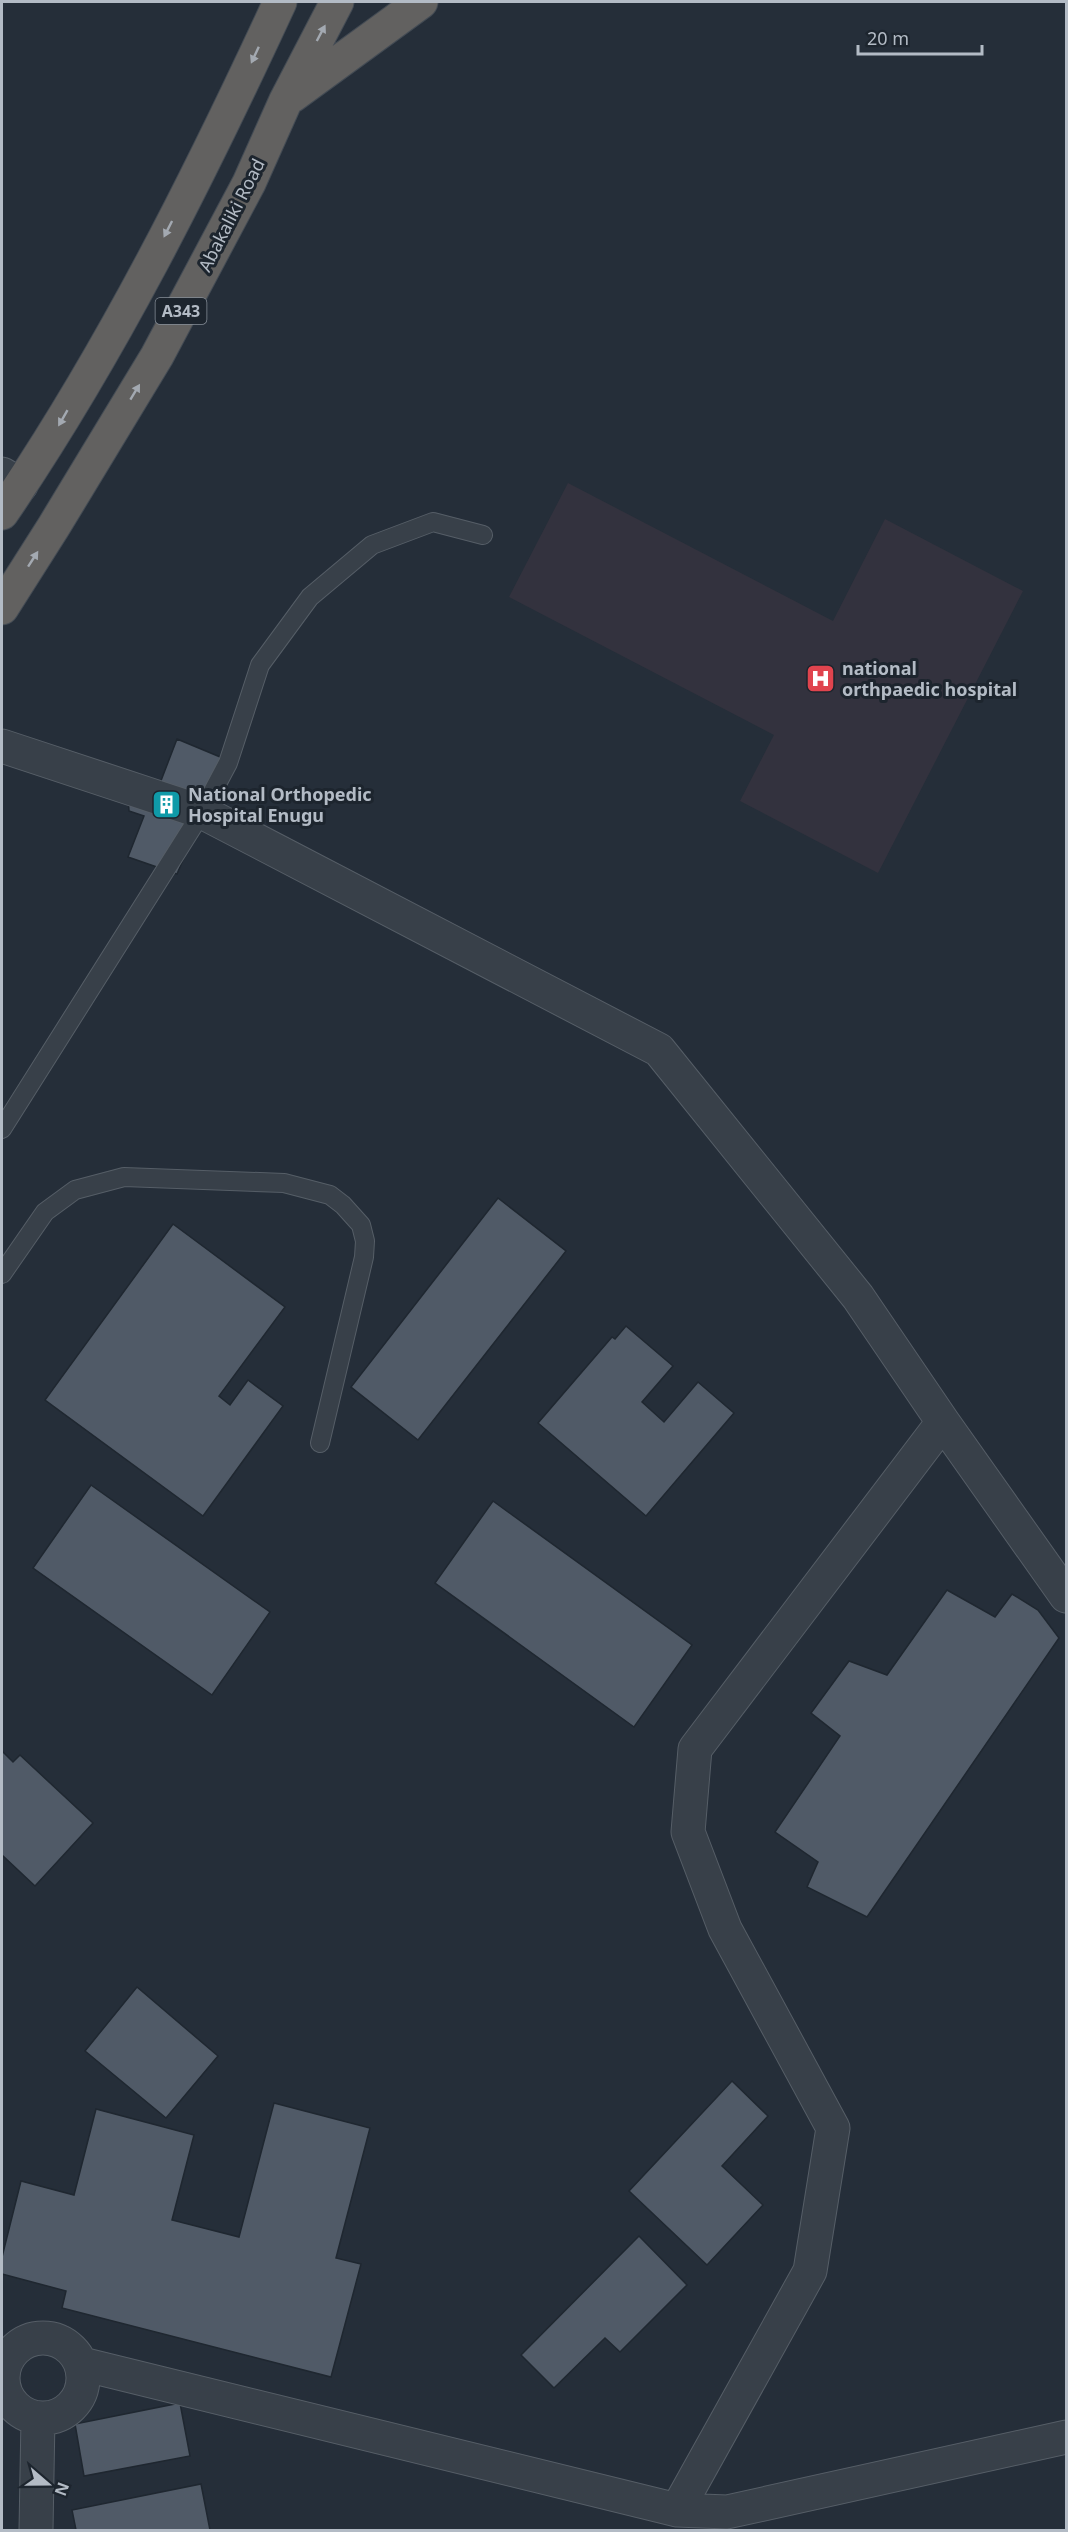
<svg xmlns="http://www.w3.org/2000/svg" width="1068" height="2532" viewBox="0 0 1068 2532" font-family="'Noto Sans',sans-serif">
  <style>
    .medical { fill: #33323e }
    .building { fill: #505a67; stroke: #1f2730; stroke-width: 1.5 }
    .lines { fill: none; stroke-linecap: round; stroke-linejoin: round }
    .service-casing { stroke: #565e67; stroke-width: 20 }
    .minor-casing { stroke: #565e67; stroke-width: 35 }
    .trunk-casing { stroke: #434b54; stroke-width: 35 }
    .service { stroke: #384049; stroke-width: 18 }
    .minor { stroke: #384049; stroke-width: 33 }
    .trunk { stroke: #626160; stroke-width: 33 }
    .oneway { fill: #a3a9b1 }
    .labels { text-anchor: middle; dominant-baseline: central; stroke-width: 6; stroke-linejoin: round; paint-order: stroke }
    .shield { fill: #1d252e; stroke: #868e98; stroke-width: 1.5 }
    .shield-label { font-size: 16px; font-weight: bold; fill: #b3bbc5 }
    .street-label { font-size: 18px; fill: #b3bbc5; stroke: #1d252e }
    .poi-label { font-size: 18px; font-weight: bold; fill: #b3bbc5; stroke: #1d252e; text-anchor: start }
  </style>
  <rect width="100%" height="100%" fill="#252e39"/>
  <path class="medical" d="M568,483L833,621L885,519L1023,591L878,873L740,801L774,735L509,597Z"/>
  <path class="building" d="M177,739L225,759L177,874L128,857L144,816L129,811L128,797L157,791Z
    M498,1198L566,1251L418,1440L351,1387Z
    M173,1224L285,1307L219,1396L230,1405L248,1380L283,1406L203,1516L45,1400Z
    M626,1326L673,1366L642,1402L664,1422L698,1382L734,1413L646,1516L538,1423L612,1337L615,1339Z
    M91,1485L270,1612L212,1695L33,1568Z
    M493,1501L692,1645L634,1727L435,1583Z
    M947,1590L995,1617L1012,1594L1038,1610L1059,1638L867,1917L807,1887L818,1862L775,1832L840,1736L811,1713L849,1661L887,1675Z
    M2,1751L13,1762L20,1755L93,1823L35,1886L2,1855Z
    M137,1987L218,2056L166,2118L85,2051Z
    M732,2081L768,2116L722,2166L763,2205L707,2265L629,2191Z
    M274,2103L370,2128L336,2258L361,2264L331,2377L62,2308L66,2291L2,2274V2257L21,2181L74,2195L96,2109L194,2135L172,2220L239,2237Z
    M639,2236L687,2285L620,2352L605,2338L554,2388L521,2355Z
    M180,2403L190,2456L84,2476L75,2424Z
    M201,2484L210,2530H76L72,2510Z"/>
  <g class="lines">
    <defs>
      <path id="service" d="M2,1129L202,812L228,763L260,665L310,597L372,545L433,522L483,535
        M2,1274L45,1212L75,1190L124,1177L284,1183L330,1195L343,1205L361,1225L365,1241L364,1257L320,1443"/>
      <path id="minor" d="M2,474L21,485
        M2,746L202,812L659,1050L858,1297L943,1422L1066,1596
        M3 2378a40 40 0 1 1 80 0a40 40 0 1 1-80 0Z
        M82,2364L677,2510L727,2512L1066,2437
        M677,2510L810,2271L833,2128L725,1929L688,1832L695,1749L943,1422
        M36,2530L38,2418"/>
      <path id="trunk" d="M292,96L421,2
        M2,513C111,353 199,177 280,2
        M2,608L54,526L157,356L249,183L286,100L337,2"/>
    </defs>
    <use href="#service" class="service-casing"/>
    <use href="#minor" class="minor-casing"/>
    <use href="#trunk" class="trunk-casing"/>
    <use href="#service" class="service"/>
    <use href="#minor" class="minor"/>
    <use href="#trunk" class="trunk"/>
  </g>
  <defs><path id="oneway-solid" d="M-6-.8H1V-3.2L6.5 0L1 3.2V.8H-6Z" transform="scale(1.5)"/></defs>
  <g class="oneway">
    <use href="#oneway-solid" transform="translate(321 33) rotate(-62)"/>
    <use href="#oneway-solid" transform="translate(255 55) rotate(115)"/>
    <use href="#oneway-solid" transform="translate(168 229) rotate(117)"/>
    <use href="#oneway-solid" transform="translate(135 392) rotate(-59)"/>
    <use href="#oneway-solid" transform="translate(63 418) rotate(120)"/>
    <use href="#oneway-solid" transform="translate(33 559) rotate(-57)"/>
  </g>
  <defs>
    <symbol id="hospital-square" viewBox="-11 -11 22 22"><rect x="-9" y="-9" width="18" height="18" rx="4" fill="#e0444e" stroke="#1d252e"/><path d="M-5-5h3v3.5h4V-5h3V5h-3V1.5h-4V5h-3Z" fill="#fff"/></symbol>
    <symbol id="building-square" viewBox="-11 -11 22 22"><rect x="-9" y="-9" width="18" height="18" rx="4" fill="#0f9aa8" stroke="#1d252e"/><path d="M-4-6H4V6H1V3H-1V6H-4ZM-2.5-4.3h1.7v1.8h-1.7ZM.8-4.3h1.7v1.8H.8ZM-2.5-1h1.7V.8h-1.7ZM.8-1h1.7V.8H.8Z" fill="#fff"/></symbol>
  </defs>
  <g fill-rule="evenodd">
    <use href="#hospital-square" x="804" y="662" width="33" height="33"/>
    <use href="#building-square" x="150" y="788" width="33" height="33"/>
  </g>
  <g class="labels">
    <rect class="shield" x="155.5" y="298" width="51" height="26" rx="4.5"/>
    <g class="shield-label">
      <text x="181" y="311">A343</text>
    </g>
    <g class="street-label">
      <text transform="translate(231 215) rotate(-63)">Abakaliki Road</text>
    </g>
    <g class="poi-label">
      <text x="842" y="668">national<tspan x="842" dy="21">orthpaedic hospital</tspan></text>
      <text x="188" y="794">National Orthopedic<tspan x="188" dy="21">Hospital Enugu</tspan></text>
    </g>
  </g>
  <rect width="1068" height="2532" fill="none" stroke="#b3bbc5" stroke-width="6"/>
  <g transform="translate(48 2484) rotate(110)" stroke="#1d252e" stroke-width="4.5" paint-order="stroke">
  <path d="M0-4.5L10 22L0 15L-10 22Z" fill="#b3bbc5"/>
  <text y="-9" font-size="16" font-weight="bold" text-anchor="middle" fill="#b3bbc5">N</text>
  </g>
  <path d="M858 45v9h124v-9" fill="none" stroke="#b3bbc5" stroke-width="3"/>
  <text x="867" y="45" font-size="18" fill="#b3bbc5" stroke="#1d252e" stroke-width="4.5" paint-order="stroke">20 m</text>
</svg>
